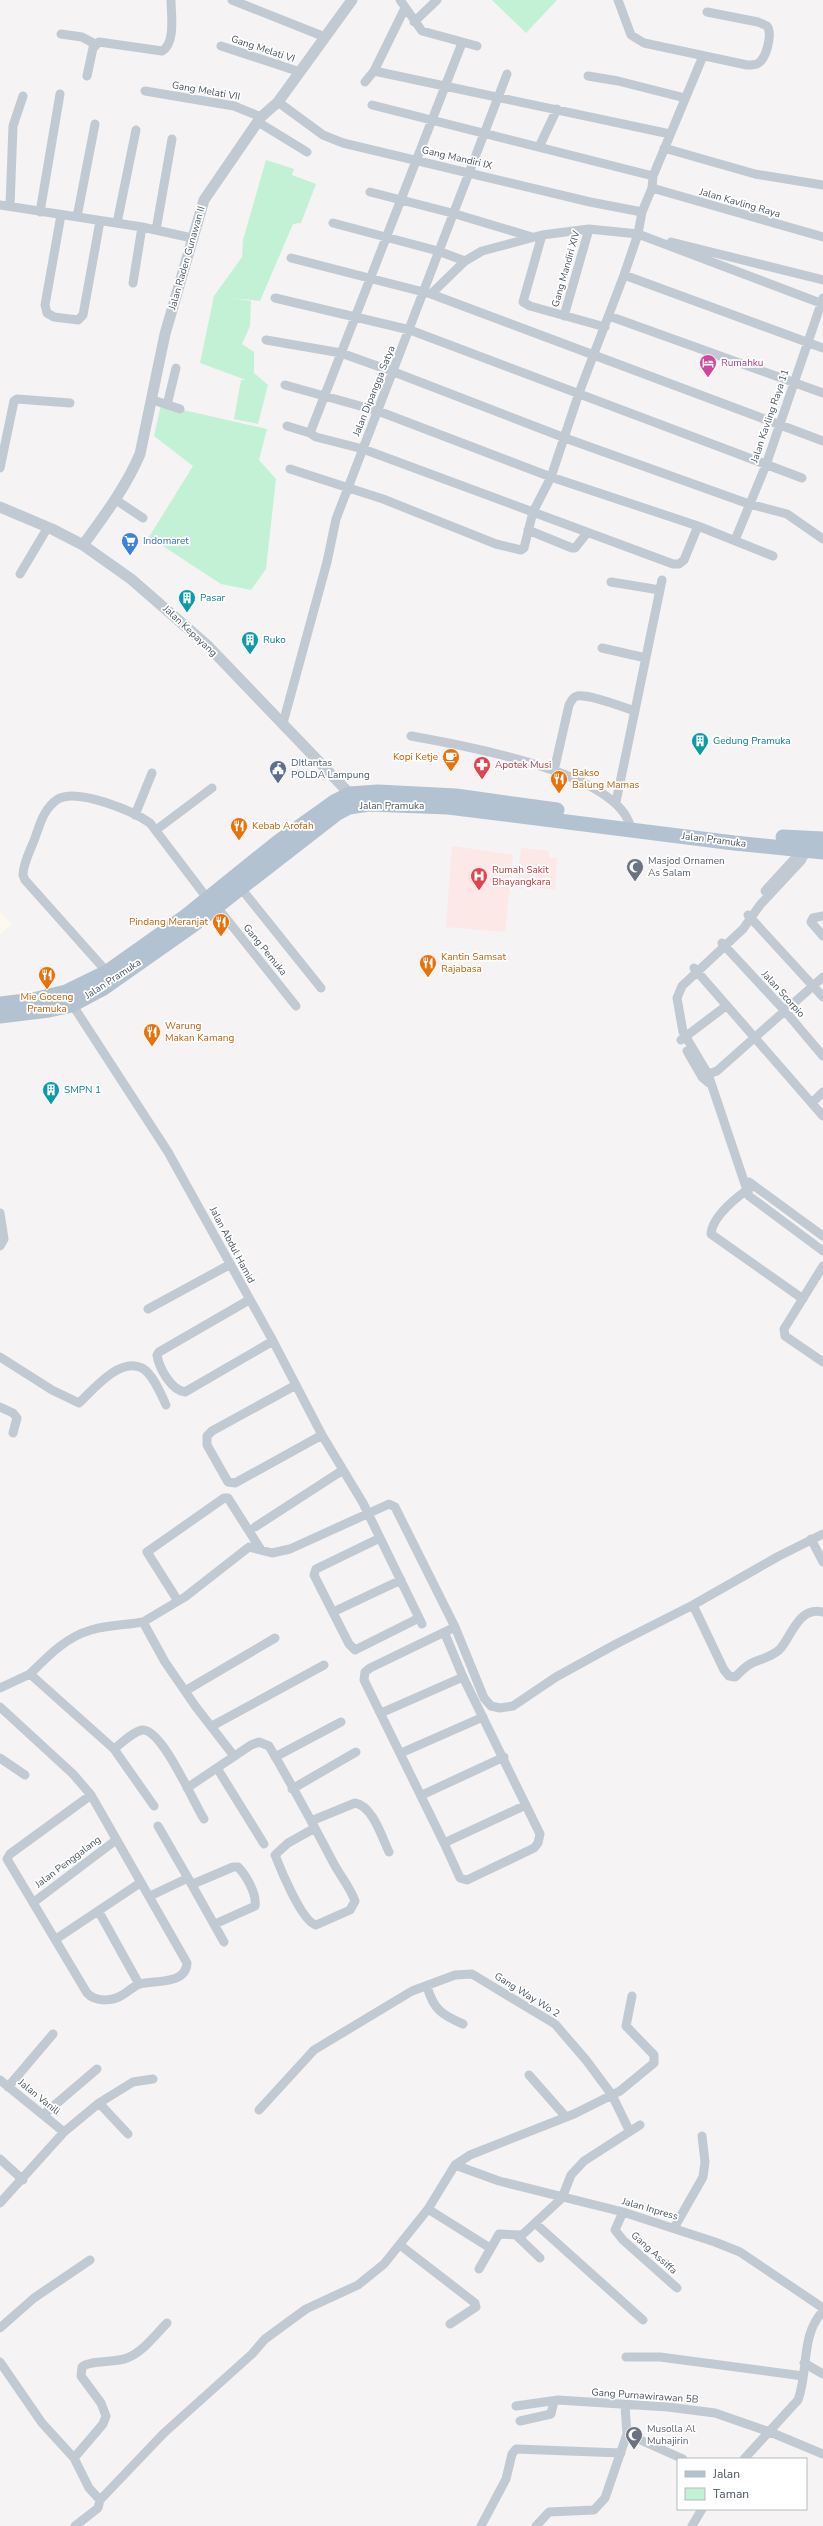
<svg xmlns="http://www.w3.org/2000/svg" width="823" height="2526" viewBox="0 0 823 2526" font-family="'Nunito Sans',sans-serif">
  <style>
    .commercial { fill: #fdf9ef }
    .medical { fill: #fce8e6 }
    .green { fill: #c3f1d5 }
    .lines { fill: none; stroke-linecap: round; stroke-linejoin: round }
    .minor { stroke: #c1cad2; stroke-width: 9 }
    .tertiary { stroke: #c1cad2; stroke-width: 11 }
    .primary { stroke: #b3c2d1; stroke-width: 15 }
    .labels { text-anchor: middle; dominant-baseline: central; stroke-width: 3.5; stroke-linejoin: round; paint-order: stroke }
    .street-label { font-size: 10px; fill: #4a5661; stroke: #fff }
    .hotel-label { font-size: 10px; fill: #b23c85; stroke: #fff; text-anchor: start }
    .shop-label { font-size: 10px; fill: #366cbe; stroke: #fff; text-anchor: start }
    .culture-label { font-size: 10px; fill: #0d838f; stroke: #fff; text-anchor: start }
    .food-label { font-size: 10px; fill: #c56008; stroke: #fff; text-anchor: start }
    .service-label { font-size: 10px; fill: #4e5e75; stroke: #fff; text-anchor: start }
    .health-label { font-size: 10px; fill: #be3a42; stroke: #fff; text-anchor: start }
    .worship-label { font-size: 10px; fill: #5b616d; stroke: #fff; text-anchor: start }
  </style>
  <rect width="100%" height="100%" fill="#f5f3f3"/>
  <path class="commercial" d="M0,912L12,924L0,934Z"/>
  <path class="medical" d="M452,846L513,855L505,932L446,927Z
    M521,848L548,851L550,858H557L555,890L517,885Z"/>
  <path class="green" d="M492,0H557L526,33Z
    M266,160L294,169L292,175L316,184L301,223L293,224L260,301L231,298L251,301L250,326L242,344L254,352V373L268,385L258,424L234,419L241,380H246L200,363L214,296L242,257L243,240Z
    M161,405L267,429L259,460L276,479L266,569L251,590L221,584L149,537L193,466L154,436Z"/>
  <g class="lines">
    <path class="minor" d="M232,0L325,37
      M400,0L422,31L477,46
      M618,0L631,35L644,43L747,65C750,65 754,65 757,64C766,60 773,34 767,26L758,22L707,12
      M414,22L437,0
      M61,34L82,37L95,44
      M462,43L310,433L316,437L363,449L673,564H679L684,560L698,526
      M221,46L300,72
      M374,71L670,134
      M87,76L93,48L99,42L162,51C176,43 171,14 171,0
      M588,76L618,81L685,98
      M365,82L374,71L405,8
      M145,91L234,106L261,117
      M278,102L323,135L343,143L590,202L642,212
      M372,105L653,176
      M258,122L307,152
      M539,147L557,109
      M664,148L755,174L823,185
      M652,188L823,237
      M370,192L452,213L532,237
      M0,205L142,227L192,238
      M10,206L13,126L23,96
      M40,212L60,94
      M61,215L45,305L47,313L54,317L78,320L83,315L100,221
      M77,217L95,124
      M117,223L136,130
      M333,223L438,251L465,261
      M156,230L172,139
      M542,235L523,302L530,306L605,327
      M671,242L823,280
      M291,258L431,294L823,441
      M624,275L823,348
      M133,283L142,227
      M431,294L465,261L482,251L542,235L589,229L638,234L823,304
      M275,298L410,330L802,478
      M564,316L589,229
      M609,316L823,393
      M266,340L341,353L394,372L565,438L749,504L787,514L823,539
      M285,385L378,411L551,477L698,526L773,556
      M153,400L180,409
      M167,405L176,368
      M287,426L310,433
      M0,468L14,401L17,399L70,403
      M290,469L383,499L496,544L521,550L524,548L533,512L551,477L579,393L624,275L638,234L642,212L652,188L653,176L703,56
      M116,500L143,518
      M528,530L572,548H575L587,533
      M735,540L766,465L823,298
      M20,574L48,527
      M611,582L660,590
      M602,648L646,658
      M283,723L327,562L336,519L507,74
      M411,736C460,745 623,772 631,830
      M554,771L569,705C571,701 573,697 577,696C590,694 622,707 635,711
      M616,802L662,580
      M135,815L152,773
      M156,830L212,788
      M807,850L801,861L760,905L743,929L682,986L677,998L683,1032L708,1074L749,1196L823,1251
      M240,887L321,988
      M765,891L795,858L799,848
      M217,907L296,1006
      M748,915L823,997
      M823,916L813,918L811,922L823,936
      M722,943L785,1011L823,1056
      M694,968L823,1116
      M107,972L25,880L23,875C23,863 31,849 35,838C40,824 44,808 58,799C78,788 133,811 150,823L207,898
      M70,1001L168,1152L273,1341L322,1435L363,1503L422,1624
      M681,1040L726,1006
      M687,1051L702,1077L709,1083
      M703,1076L717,1071L823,977
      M812,1103L823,1092
      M749,1182L823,1236
      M753,1186C739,1195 712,1216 711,1234L803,1299
      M0,1213L4,1239L0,1246
      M823,1266L784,1329L785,1336L823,1362
      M249,1300L159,1352L157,1355C159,1368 171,1390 185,1392L273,1341
      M148,1309L229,1265
      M0,1357L52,1390L79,1403C93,1390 119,1357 142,1368C153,1374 161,1394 166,1405
      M296,1385L212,1431L207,1436V1445L228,1482L235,1483L322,1435
      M0,1407L13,1413L17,1418L13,1433
      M255,1527L343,1470
      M380,1538L316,1569L314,1575L317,1581L349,1644L355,1650L419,1618
      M811,1539L823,1562
      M178,1601L147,1552L224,1498H228L261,1550
      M693,1605L724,1670L729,1676L735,1677C740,1673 745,1666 752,1663C761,1659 771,1657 779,1650C791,1639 797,1606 823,1612
      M333,1612L401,1580
      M143,1622L185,1597L249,1547L272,1553L290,1549L389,1504L395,1507L455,1627L484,1698L491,1706L500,1708L513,1706L556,1677L616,1644L693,1605L779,1556L823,1534
      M455,1627L370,1668L365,1672L364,1680L444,1843L526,1805
      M30,1674C48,1656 66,1637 91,1630C108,1625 126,1625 143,1622L165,1662L196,1707L234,1756
      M0,1688L30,1674L114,1749L154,1806
      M185,1691L275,1638
      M0,1707L73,1774L91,1795L187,1963C186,1985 155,1980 140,1984C135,1985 129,1991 124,1994C114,2001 96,2003 87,1993L7,1859L10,1854L91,1795
      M381,1713L463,1677
      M212,1726L324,1665
      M114,1749C122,1743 132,1732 142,1730C162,1728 193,1802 204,1819
      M401,1753L483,1717
      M275,1757L341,1722
      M0,1758L25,1775
      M217,1768L264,1844
      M187,1788L251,1745L259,1742L269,1746C292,1785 313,1824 334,1864C341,1877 350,1887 355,1901L350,1910L316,1925C302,1922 280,1868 275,1855L288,1843L315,1828
      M292,1789L356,1752
      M422,1795L504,1757
      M311,1821L355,1803C373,1806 382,1838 389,1852
      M158,1826L188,1878
      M444,1843L460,1878L467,1880L534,1848L538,1843L540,1834L463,1677L445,1634
      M193,1884L233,1867H238C246,1875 257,1894 255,1906L215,1924
      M150,1896L188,1878L224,1942
      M34,1902L116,1840
      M99,1912L139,1984
      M56,1939L140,1883
      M427,1986C433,2009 442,2015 463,2024
      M529,2075L566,2117
      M0,2080L64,2132
      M8,2087L53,2034
      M99,2103L128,2134
      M259,2110L314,2050L412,1991L455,1975L472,1974L555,2024L586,2060L612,2095L629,2130
      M43,2115L97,2069
      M0,2159L23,2180
      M455,2165L499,2181L623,2212L715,2242L740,2252L823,2308
      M0,2203L64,2132L99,2103L133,2082L153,2079
      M428,2209L490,2248
      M623,2212L615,2230L623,2240L677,2288
      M536,2224L643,2320
      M674,2228L703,2177L705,2162L702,2136
      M517,2236L540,2258
      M400,2245L475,2303L476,2307L450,2324
      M479,2269L499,2234L522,2235L562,2198L571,2175L584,2161L640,2125
      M0,2328L34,2298L90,2260
      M626,2357H660L803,2376
      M0,2362L42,2423L74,2458L89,2488L100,2500
      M804,2363L823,2374
      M516,2406L558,2400L668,2407L715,2413L770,2432L823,2454
      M520,2421L551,2414L554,2401
      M627,2434L683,2459
      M74,2458L103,2424L106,2416L101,2403L81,2376L82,2367C89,2360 115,2363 127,2358C143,2352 155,2335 167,2323
      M744,2459L798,2400C809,2371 800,2336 823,2311
      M75,2526L98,2508L100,2500L164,2433L252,2354L265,2339L306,2309L358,2285L384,2264L428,2209L455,2165L470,2155L574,2114L620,2091L654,2063V2055L626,2026L632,1996
      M481,2526L506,2479L512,2454L516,2449L621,2453
      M536,2526L549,2512L594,2510L605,2498L627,2434L625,2406
      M692,2526L702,2509"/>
    <path class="tertiary" d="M0,507L52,529L83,545L131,579L208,646L350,794
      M83,545C104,516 126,487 140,454L165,334L204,200L261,117L278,102L352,0"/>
    <path class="primary" d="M783,837L823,839
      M0,1004L33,1000L66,992L107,972L186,916L278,842L334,802L350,794L378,792L456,796L557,810
      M0,1016L49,1010L72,1005L102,989L193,925L336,814L349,807L369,804L448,807L734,843L823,852"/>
  </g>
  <defs>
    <symbol id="hotel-pin" viewBox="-11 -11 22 30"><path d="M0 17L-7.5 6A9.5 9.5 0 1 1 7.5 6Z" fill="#d1479c" stroke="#fff"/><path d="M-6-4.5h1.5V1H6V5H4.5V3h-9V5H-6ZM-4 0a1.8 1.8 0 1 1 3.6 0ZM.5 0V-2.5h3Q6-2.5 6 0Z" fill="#fff"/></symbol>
    <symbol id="supermarket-pin" viewBox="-11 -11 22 30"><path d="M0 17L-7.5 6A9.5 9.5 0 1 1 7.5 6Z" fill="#3f7fe0" stroke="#fff"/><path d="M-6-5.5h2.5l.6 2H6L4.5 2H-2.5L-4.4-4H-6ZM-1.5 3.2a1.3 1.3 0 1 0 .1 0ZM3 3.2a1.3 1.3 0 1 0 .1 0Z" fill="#fff"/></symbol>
    <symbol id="building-pin" viewBox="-11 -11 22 30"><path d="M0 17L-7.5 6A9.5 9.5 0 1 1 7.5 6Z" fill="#0f9aa8" stroke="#fff"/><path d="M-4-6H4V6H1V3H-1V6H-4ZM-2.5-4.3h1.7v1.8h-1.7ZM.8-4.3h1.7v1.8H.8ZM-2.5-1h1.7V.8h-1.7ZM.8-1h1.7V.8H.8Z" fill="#fff"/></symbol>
    <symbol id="cafe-pin" viewBox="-11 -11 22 30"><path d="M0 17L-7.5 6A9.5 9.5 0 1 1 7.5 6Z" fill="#e8710a" stroke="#fff"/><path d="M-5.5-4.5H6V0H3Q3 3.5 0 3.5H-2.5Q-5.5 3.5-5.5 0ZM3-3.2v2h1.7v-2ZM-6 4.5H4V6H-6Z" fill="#fff"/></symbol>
    <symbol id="pharmacy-pin" viewBox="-11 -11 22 30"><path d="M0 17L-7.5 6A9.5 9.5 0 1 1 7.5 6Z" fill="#e0444e" stroke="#fff"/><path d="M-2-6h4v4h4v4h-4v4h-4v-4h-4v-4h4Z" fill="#fff"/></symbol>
    <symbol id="civic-pin" viewBox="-11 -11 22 30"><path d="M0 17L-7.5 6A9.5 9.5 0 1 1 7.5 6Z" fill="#5c6f8a" stroke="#fff"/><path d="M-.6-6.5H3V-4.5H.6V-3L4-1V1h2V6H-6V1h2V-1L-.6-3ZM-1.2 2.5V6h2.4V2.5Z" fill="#fff"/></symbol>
    <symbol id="restaurant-pin" viewBox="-11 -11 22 30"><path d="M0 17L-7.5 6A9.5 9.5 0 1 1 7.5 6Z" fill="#e8710a" stroke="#fff"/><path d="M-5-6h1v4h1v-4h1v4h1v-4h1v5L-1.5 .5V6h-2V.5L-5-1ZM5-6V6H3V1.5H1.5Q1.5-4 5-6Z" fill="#fff"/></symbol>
    <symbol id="mosque-pin" viewBox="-11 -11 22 30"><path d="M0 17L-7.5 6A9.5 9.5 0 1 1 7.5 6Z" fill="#6b7280" stroke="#fff"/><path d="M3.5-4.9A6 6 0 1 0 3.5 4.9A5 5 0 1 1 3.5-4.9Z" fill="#fff"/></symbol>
    <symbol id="hospital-pin" viewBox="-11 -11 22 30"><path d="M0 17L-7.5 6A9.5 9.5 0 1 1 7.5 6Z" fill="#e0444e" stroke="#fff"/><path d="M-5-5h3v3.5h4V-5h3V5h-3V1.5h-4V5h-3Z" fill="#fff"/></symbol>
  </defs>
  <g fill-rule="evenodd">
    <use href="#hotel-pin" x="698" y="353" width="20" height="27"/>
    <use href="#supermarket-pin" x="120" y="531" width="20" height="27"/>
    <use href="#building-pin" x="177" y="588" width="20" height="27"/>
    <use href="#building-pin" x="240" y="630" width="20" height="27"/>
    <use href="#building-pin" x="690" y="731" width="20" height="27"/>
    <use href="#cafe-pin" x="441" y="747" width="20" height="27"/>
    <use href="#pharmacy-pin" x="472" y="755" width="20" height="27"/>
    <use href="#civic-pin" x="268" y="759" width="20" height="27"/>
    <use href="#restaurant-pin" x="549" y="769" width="20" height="27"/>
    <use href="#restaurant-pin" x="229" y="816" width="20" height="27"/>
    <use href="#mosque-pin" x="625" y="857" width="20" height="27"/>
    <use href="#hospital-pin" x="469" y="866" width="20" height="27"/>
    <use href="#restaurant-pin" x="211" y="912" width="20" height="27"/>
    <use href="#restaurant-pin" x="418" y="953" width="20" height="27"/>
    <use href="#restaurant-pin" x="37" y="965" width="20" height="27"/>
    <use href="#restaurant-pin" x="142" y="1022" width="20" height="27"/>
    <use href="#building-pin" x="41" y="1080" width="20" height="27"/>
    <use href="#mosque-pin" x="624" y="2425" width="20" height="27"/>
  </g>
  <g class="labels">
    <g class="street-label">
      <text transform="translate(263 49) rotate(18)">Gang Melati VI</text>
      <text transform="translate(206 91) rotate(10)">Gang Melati VII</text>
      <text transform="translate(457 158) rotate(13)">Gang Mandiri IX</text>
      <text transform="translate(740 203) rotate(16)">Jalan Kavling Raya</text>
      <text transform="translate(187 258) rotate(-74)">Jalan Raden Gunawan II</text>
      <text transform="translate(566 269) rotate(-74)">Gang Mandiri XIV</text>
      <text transform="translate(374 391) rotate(-68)">Jalan Dipangga Satya</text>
      <text transform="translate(770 416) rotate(-71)">Jalan Kavling Raya 11</text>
      <text transform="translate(190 631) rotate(43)">Jalan Kepayang</text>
      <text x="392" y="806">Jalan Pramuka</text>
      <text transform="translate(714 840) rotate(7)">Jalan Pramuka</text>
      <text transform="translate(265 950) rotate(51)">Gang Pemuka</text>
      <text transform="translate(113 979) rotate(-33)">Jalan Pramuka</text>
      <text transform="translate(783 994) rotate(48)">Jalan Scorpio</text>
      <text transform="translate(232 1245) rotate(62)">Jalan Abdul Hamid</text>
      <text transform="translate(68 1862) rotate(-37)">Jalan Penggalang</text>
      <text transform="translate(527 1995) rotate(32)">Gang Way Wo 2</text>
      <text transform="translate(39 2097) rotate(39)">Jalan Vanili</text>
      <text transform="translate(650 2209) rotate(16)">Jalan Inpress</text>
      <text transform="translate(654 2253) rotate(42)">Gang Assiffa</text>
      <text transform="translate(645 2396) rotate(4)">Gang Purnawirawan 5B</text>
    </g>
    <g class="hotel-label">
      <text x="721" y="363">Rumahku</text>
    </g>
    <g class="shop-label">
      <text x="143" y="541">Indomaret</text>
    </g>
    <g class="culture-label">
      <text x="200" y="598">Pasar</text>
      <text x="263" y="640">Ruko</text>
      <text x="713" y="741">Gedung Pramuka</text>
      <text x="64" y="1090">SMPN 1</text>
    </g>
    <g class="food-label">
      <text x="438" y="757" text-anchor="end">Kopi Ketje</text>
      <text x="572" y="773">Bakso<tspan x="572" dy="12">Balung Mamas</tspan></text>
      <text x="252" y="826">Kebab Arofah</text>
      <text x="208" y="922" text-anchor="end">Pindang Meranjat</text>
      <text x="441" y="957">Kantin Samsat<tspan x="441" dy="12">Rajabasa</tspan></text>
      <text x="47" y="997" text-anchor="middle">Mie Goceng<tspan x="47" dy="12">Pramuka</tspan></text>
      <text x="165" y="1026">Warung<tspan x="165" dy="12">Makan Kamang</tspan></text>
    </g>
    <g class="service-label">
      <text x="291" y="763">DItlantas<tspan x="291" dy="12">POLDA Lampung</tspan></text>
    </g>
    <g class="health-label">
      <text x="495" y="765">Apotek Musi</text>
      <text x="492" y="870">Rumah Sakit<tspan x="492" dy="12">Bhayangkara</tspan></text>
    </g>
    <g class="worship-label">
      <text x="648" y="861">Masjod Ornamen<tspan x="648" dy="12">As Salam</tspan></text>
      <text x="647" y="2429">Musolla Al<tspan x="647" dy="12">Muhajirin</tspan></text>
    </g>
  </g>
  <rect x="677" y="2458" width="130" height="52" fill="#ffffff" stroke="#b7bbc0"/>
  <rect x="685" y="2471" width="20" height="6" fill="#b3c2d1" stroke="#b7bbc0"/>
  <text x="713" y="2478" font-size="12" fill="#4a5661">Jalan</text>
  <rect x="685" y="2488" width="20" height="12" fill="#c3f1d5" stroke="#b7bbc0"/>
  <text x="713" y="2498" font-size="12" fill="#4a5661">Taman</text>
</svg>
